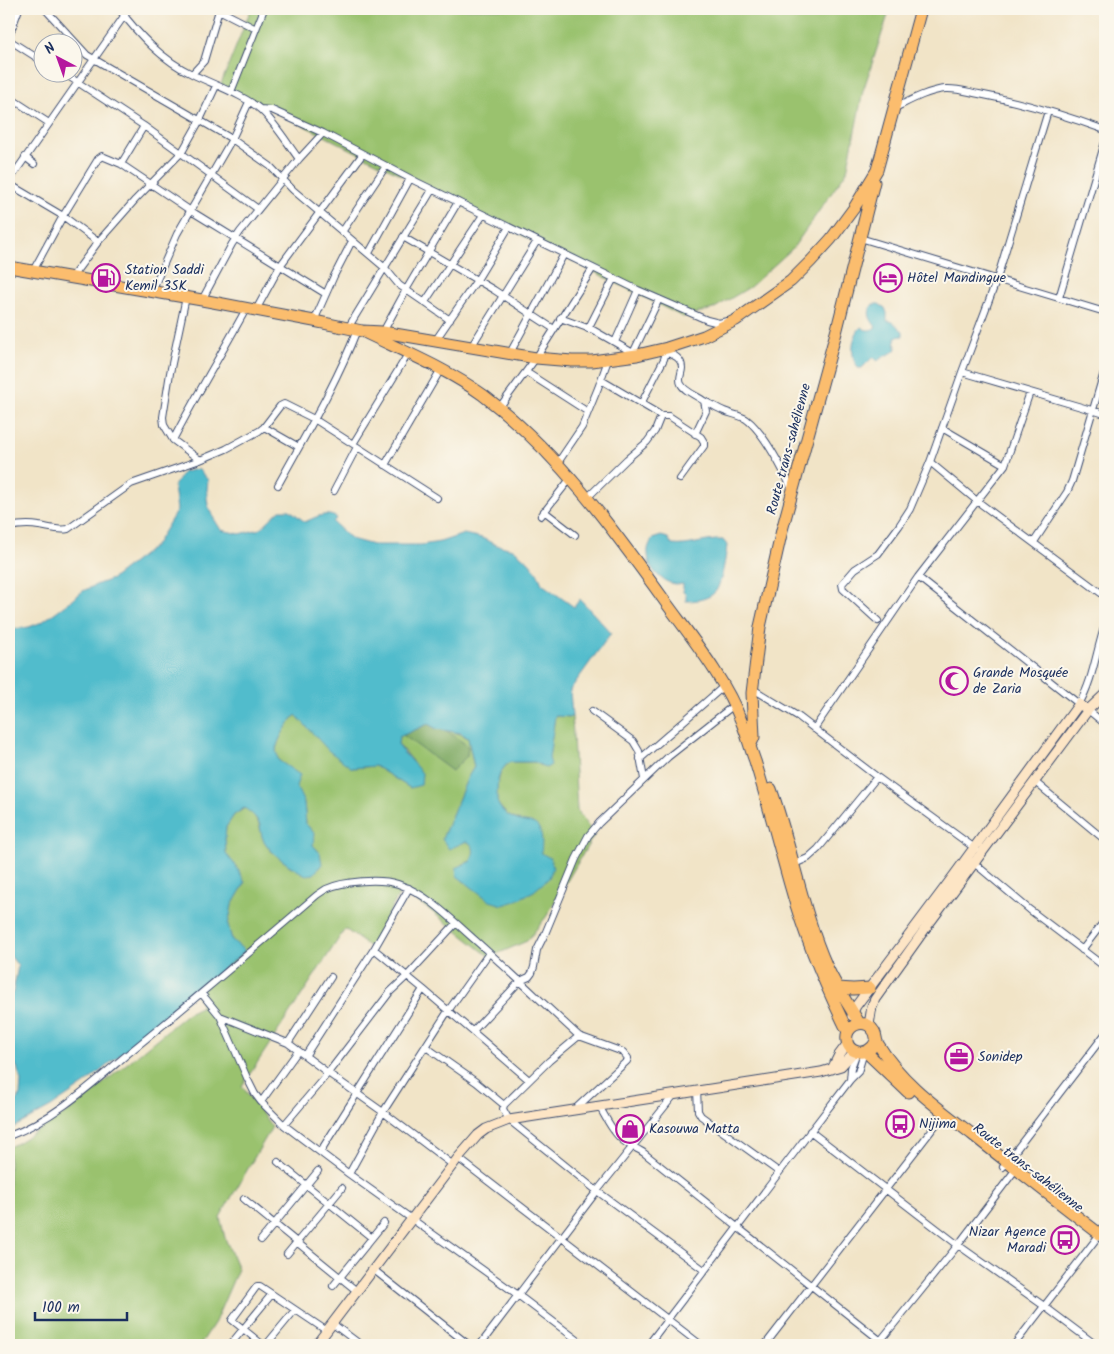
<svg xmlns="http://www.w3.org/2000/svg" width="1114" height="1354" viewBox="0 0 1114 1354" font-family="Kalam,sans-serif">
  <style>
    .green { fill: #9ac26e; stroke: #5a7866 }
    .forest { fill: #7ba861; stroke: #4b6c60 }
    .water { fill: #51bccc; stroke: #367695 }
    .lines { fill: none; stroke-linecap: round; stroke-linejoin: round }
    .street-casing { stroke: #3b4a6e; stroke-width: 8 }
    .secondary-casing { stroke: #3b4a6e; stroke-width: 11 }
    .highway-casing { stroke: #3b4a6e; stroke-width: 13 }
    .street { stroke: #fff; stroke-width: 6 }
    .secondary { stroke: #fde5c5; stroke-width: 9 }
    .highway { stroke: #fbbd6e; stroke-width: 11 }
    .labels { text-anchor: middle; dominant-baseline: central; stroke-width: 4; stroke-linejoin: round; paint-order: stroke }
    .poi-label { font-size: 14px; fill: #1b2f5e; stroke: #fbf7ec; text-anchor: start }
    .street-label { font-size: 14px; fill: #1b2f5e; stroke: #fbf7ec }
  </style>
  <rect width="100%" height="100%" fill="#fbf7ec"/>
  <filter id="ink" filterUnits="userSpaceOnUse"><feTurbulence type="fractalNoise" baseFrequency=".02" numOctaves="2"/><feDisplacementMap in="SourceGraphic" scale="10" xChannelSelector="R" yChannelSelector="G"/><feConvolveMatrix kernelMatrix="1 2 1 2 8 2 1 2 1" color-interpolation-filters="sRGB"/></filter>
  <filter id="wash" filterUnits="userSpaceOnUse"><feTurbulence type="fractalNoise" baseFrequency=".0096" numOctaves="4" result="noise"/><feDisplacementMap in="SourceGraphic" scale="20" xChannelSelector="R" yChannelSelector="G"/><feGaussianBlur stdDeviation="1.12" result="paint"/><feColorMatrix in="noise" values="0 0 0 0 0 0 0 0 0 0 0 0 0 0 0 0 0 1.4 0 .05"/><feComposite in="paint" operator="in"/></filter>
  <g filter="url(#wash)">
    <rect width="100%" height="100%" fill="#f1e4c7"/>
    <path class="green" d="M251,9H890L863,91L847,171L793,248L750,287L713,309L683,317L575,262L221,84Z
      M296,715L352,768L375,766L410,788L412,761L398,744L399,737L428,724C442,733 454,729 468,738L474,767L468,777L442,839C451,840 474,838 474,850C475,853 472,858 471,861L463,864L462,880L471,886L541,853L533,823L522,822L507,815L497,803V786L501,771L509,762H535L546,768L549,758L555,716L572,717L577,810L594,835L546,917L527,941L490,957L430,910L401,891L370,947L345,929L242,1086L272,1127L220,1217L225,1238L238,1269L215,1322L200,1345H9V1147L17,1143L71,1110L188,1013L202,1006L196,992L245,952L232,940L228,925L232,905L245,883L236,866L226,854L225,838L226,827L234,815L245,808L252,812L259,824L263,839L271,851L291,867L320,853L313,845L314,833L306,824L304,803L299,794L287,767L278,760C278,757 277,755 276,752C276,740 288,723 296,715Z"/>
    <path class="forest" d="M428,724L437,729L447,731L468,746L467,756L452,771L403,735Z"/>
    <path class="water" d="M873,304H879L885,308L887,313V321C896,321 895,326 903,331V336L895,337L896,349C890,356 883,355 878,361L873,357L862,368H858C850,356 851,338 861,327C866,331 871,331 876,327C870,319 866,313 873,304Z
      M198,469L208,480C205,505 208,509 221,530L240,534L260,529L280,510H290L305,522C316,517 326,511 337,518L333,522L351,539L373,545H421L440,542L464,534L482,538L496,545L513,549L529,562L537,572L542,584L574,607L580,599L611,633L570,690L572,717L555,716L549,758L551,765L546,768L535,762H509C500,771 498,776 497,790C497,793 497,798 497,801C500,812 513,820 524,822C529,823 534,822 538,827C543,833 542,845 541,853L550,858L553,867L549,878L534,891L513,902L503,905L490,901L457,876L456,868L471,861C474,852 476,847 467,841L449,849L442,839L468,777L474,767L468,738L461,733L437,729L428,724L399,737L398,744L403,752L422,773L421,785L410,788L375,766L352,768L329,751L296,715C288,723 276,741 276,752C277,752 278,760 278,760L300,775L296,786L304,803L306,824L314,833L313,845L320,853L322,864L314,874L306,875C291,867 273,856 264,841C261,836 261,831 260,825C257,818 251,812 244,808L234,815L226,827L225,838L226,854L236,866L245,883L232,905L228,925L232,940L245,951L86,1083L51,1107L11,1129L9,1127V1115L20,1095L21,1081L17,1067L9,1056V999L13,992L18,966L9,954V630L29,627L42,622L68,603L83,591L98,584L112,579L155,546L177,510L174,486L183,472Z
      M661,536L668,538L672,545C689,547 705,539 723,540L727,545C726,555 722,582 716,591C710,599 695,601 686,601V595L683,592V584C666,587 648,571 648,554C647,548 650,544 652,539Z"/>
  </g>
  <g filter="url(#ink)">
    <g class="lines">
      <defs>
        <path id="street" d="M45,9L87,55L232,139L270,166L293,190L385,268L399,285L450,320
          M119,9C139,35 162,60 192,74
          M217,9L256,29
          M219,10L204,61L192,74C212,84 246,96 261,110C276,124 287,143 299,159
          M9,36L19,9
          M9,40L42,61
          M62,72L144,126L258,209
          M231,92L264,9
          M9,97L49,123
          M895,108C911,100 927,91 945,89C957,88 968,92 979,94C1022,102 1064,115 1105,130
          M260,109L272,110L323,133L417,182L638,290L707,320L719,323L727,321
          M25,157L34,164
          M121,164L144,126
          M9,166L16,171
          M9,181L129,9
          M9,184L63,216L98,242
          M342,232L386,166
          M403,237L494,290L554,329
          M860,238L1105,312
          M369,253L410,179
          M33,271L63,216L98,159L102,156L121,164L191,211L326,294
          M72,277L98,242L135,200L182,152L200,120L216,86
          M152,291L177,234L232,139L249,102
          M186,297L170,373L163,417L164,425L173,440C196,395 222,353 246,309
          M1059,298L1105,142
          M202,300L232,244L240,232L299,159L323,133
          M425,302L483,215
          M256,310L280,266L362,155
          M560,318L593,330L635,354
          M314,321L334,276L352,241
          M348,328L432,190
          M588,329L614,278
          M383,332L406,290L458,202
          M435,341L477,280L509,227
          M615,342L638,290
          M471,347L537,241
          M510,353L564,254
          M633,353L659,299
          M666,353C674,354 682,359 682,368C682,373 678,379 681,384C684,391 697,396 704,401L706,411L695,434
          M526,372L588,412
          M962,372L1105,414
          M601,380L657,413L661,416H669L701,437L704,442V446L680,479
          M704,401C711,404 717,408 724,411C731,414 739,415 746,419C763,431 784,471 792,490
          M641,404L664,359L667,349
          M499,408L536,358L593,268
          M264,427L299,447
          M942,428L1005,465
          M173,440L200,460L226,449L259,431L264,427L280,406L284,404L314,419L437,498
          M353,444L408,354
          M930,462L977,501L1105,596
          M557,464L582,427L598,388L608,360
          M385,465L441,369
          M278,485C306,434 336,384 357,330
          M334,491L357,447
          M587,498L627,459L647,442L655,431L661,416
          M544,511L575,535
          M541,516L570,479
          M9,527C19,525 28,524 39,526C48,527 58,531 68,529L131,484L200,460
          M1034,542L1067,492L1072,481L1105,369
          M918,577L1079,704C1093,681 1096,651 1105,625
          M878,621L843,589L842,584L855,569L878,554L899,526L910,509L930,462L962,372L997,279L1048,111
          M753,689L799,717L877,777L976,849
          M1088,710L1105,724
          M592,711L633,741L639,751L644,779
          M814,729L918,577L1005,465L1030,392
          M640,759L724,686
          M1035,782L1105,840
          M974,863L1030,910L1105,967
          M792,865L808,858L818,849L877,777
          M1082,950L1105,920
          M423,989L529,1080
          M202,994L220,1016L248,1080L255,1094L261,1102
          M220,1016L288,1043L328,1073L383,1112L453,1165
          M473,1031L520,981L529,977L532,973L534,967L537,950L545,934L576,859L588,836L599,823L668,757L734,705
          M288,1043L331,977
          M426,1047L476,1082L504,1105
          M298,1051L261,1102L284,1125L349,1174L518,1295L584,1345
          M305,1056L374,949L409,888
          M850,1080L851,1068L857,1052
          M697,1090L698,1111L701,1116L779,1172
          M599,1106C606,1118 614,1135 626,1143C632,1147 639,1149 644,1153L886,1345
          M575,1109L627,1061L628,1058L623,1052L579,1036
          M284,1125L328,1073L390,992L407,976L456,923
          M810,1131L958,1245L1044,1306L1096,1345
          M9,1136C55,1119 93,1083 130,1052C193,1001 255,948 317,895C320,893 323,891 326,889C343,881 380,878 398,884C428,894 451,919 475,940C510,971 544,1004 579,1036L549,1061L504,1105L503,1109L509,1120L597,1191L704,1270
          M320,1152L423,989L374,949
          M458,1158L701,1345
          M278,1162L372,1238
          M1003,1167L1105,1034
          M349,1174L383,1112L448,1011L489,953
          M244,1199L358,1292
          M261,1240L318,1171
          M287,1254L342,1188
          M374,1270L469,1345
          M333,1286L384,1223
          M333,1324L361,1345
          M230,1345L272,1294
          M263,1345L232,1320L257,1286H260L327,1331
          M266,1345L295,1310
          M480,1345L597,1191L674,1095
          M648,1345C715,1257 782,1168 850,1080L858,1072L864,1052
          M765,1345L945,1113
          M877,1345L958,1245L1016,1169
          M1014,1345L1100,1234"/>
        <path id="secondary" d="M852,1016L853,1012L856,1006L955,874L1079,704L1088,710
          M869,1025L872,1006L875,999L925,929L1088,710L1105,694
          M832,1069L839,1055L848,1043
          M316,1345L458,1158L478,1135L486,1129L509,1120L821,1072L841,1066L855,1051"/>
        <path id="highway" d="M9,267L202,300L314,321L362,331L383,332L536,358L572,361H592L637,355L667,348L704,336L736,320L791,281L811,261L831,239L854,208L877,170L921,9
          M366,333C405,352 447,369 483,395C557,451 613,529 667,604C694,641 725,679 742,723C747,735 750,748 755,761C768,803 779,846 791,888C805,939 825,985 848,1032
          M750,746L754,737L752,693L760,627L782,530L837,329L874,182
          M771,789C792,847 802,911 827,967C836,987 849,1005 859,1023
          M838,988L853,989L870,988
          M876,1041C869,1059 844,1054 847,1035C850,1023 866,1019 873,1030C877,1034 875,1039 878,1044C901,1082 938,1108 973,1135C1017,1170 1061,1204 1105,1238
          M866,1052L908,1092"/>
      </defs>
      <use href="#street" class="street-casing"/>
      <use href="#secondary" class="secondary-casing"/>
      <use href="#highway" class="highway-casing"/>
      <use href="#street" class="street"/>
      <use href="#secondary" class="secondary"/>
      <use href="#highway" class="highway"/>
    </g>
  </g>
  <defs>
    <symbol id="fuel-ring" viewBox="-11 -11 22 22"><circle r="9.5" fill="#fbf7ec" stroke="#b5179e" stroke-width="1.5"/><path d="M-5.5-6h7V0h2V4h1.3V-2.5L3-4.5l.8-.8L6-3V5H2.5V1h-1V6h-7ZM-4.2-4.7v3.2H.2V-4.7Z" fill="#b5179e"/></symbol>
    <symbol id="hotel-ring" viewBox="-11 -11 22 22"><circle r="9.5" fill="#fbf7ec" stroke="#b5179e" stroke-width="1.5"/><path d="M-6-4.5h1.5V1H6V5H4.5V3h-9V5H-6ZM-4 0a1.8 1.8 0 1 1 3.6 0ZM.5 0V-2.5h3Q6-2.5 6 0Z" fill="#b5179e"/></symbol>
    <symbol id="mosque-ring" viewBox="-11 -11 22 22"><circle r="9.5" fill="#fbf7ec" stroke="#b5179e" stroke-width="1.5"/><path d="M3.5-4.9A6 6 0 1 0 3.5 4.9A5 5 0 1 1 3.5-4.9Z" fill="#b5179e"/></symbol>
    <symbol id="office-ring" viewBox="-11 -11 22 22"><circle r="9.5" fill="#fbf7ec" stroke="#b5179e" stroke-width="1.5"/><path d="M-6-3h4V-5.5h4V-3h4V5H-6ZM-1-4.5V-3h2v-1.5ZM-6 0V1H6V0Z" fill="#b5179e"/></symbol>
    <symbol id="bus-ring" viewBox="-11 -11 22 22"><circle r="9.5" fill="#fbf7ec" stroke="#b5179e" stroke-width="1.5"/><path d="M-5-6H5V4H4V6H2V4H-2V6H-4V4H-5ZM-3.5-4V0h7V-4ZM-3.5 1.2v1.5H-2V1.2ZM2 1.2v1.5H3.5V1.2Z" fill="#b5179e"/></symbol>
    <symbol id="shop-ring" viewBox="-11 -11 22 22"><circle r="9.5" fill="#fbf7ec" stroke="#b5179e" stroke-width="1.5"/><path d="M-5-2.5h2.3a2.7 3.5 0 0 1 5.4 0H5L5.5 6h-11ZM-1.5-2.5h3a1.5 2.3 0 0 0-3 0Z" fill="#b5179e"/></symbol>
  </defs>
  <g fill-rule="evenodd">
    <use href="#fuel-ring" x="90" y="262" width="32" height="32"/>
    <use href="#hotel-ring" x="872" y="262" width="32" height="32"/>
    <use href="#mosque-ring" x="938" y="665" width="32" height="32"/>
    <use href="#office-ring" x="943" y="1041" width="32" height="32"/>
    <use href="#bus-ring" x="884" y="1108" width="32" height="32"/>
    <use href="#shop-ring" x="614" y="1113" width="32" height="32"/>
    <use href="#bus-ring" x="1049" y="1224" width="32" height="32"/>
  </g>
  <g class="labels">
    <g class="poi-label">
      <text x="125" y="270">Station Saddi<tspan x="125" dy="16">Kemil 3SK</tspan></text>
      <text x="907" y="278">Hôtel Mandingue</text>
      <text x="973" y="673">Grande Mosquée<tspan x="973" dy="16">de Zaria</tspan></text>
      <text x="978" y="1057">Sonidep</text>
      <text x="919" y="1124">Nijima</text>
      <text x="649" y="1129">Kasouwa Matta</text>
      <text x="1046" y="1232" text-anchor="end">Nizar Agence<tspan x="1046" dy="16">Maradi</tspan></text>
    </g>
    <g class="street-label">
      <text transform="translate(789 449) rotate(-75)">Route trans-sahélienne</text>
      <text transform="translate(1028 1168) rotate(38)">Route trans-sahélienne</text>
    </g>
  </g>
  <rect width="1114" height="1354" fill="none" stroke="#fbf7ec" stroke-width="30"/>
  <g transform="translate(58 58) rotate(319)"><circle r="24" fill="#fbf7ec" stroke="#a1a7b3"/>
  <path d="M0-4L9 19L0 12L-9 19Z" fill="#b5179e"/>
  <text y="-8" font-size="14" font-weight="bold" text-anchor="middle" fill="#1b2f5e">N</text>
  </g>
  <path d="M35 1312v8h92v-8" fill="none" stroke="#1b2f5e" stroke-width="2.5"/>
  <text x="42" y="1312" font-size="15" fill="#1b2f5e" stroke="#fbf7ec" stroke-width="4" paint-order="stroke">100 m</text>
</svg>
